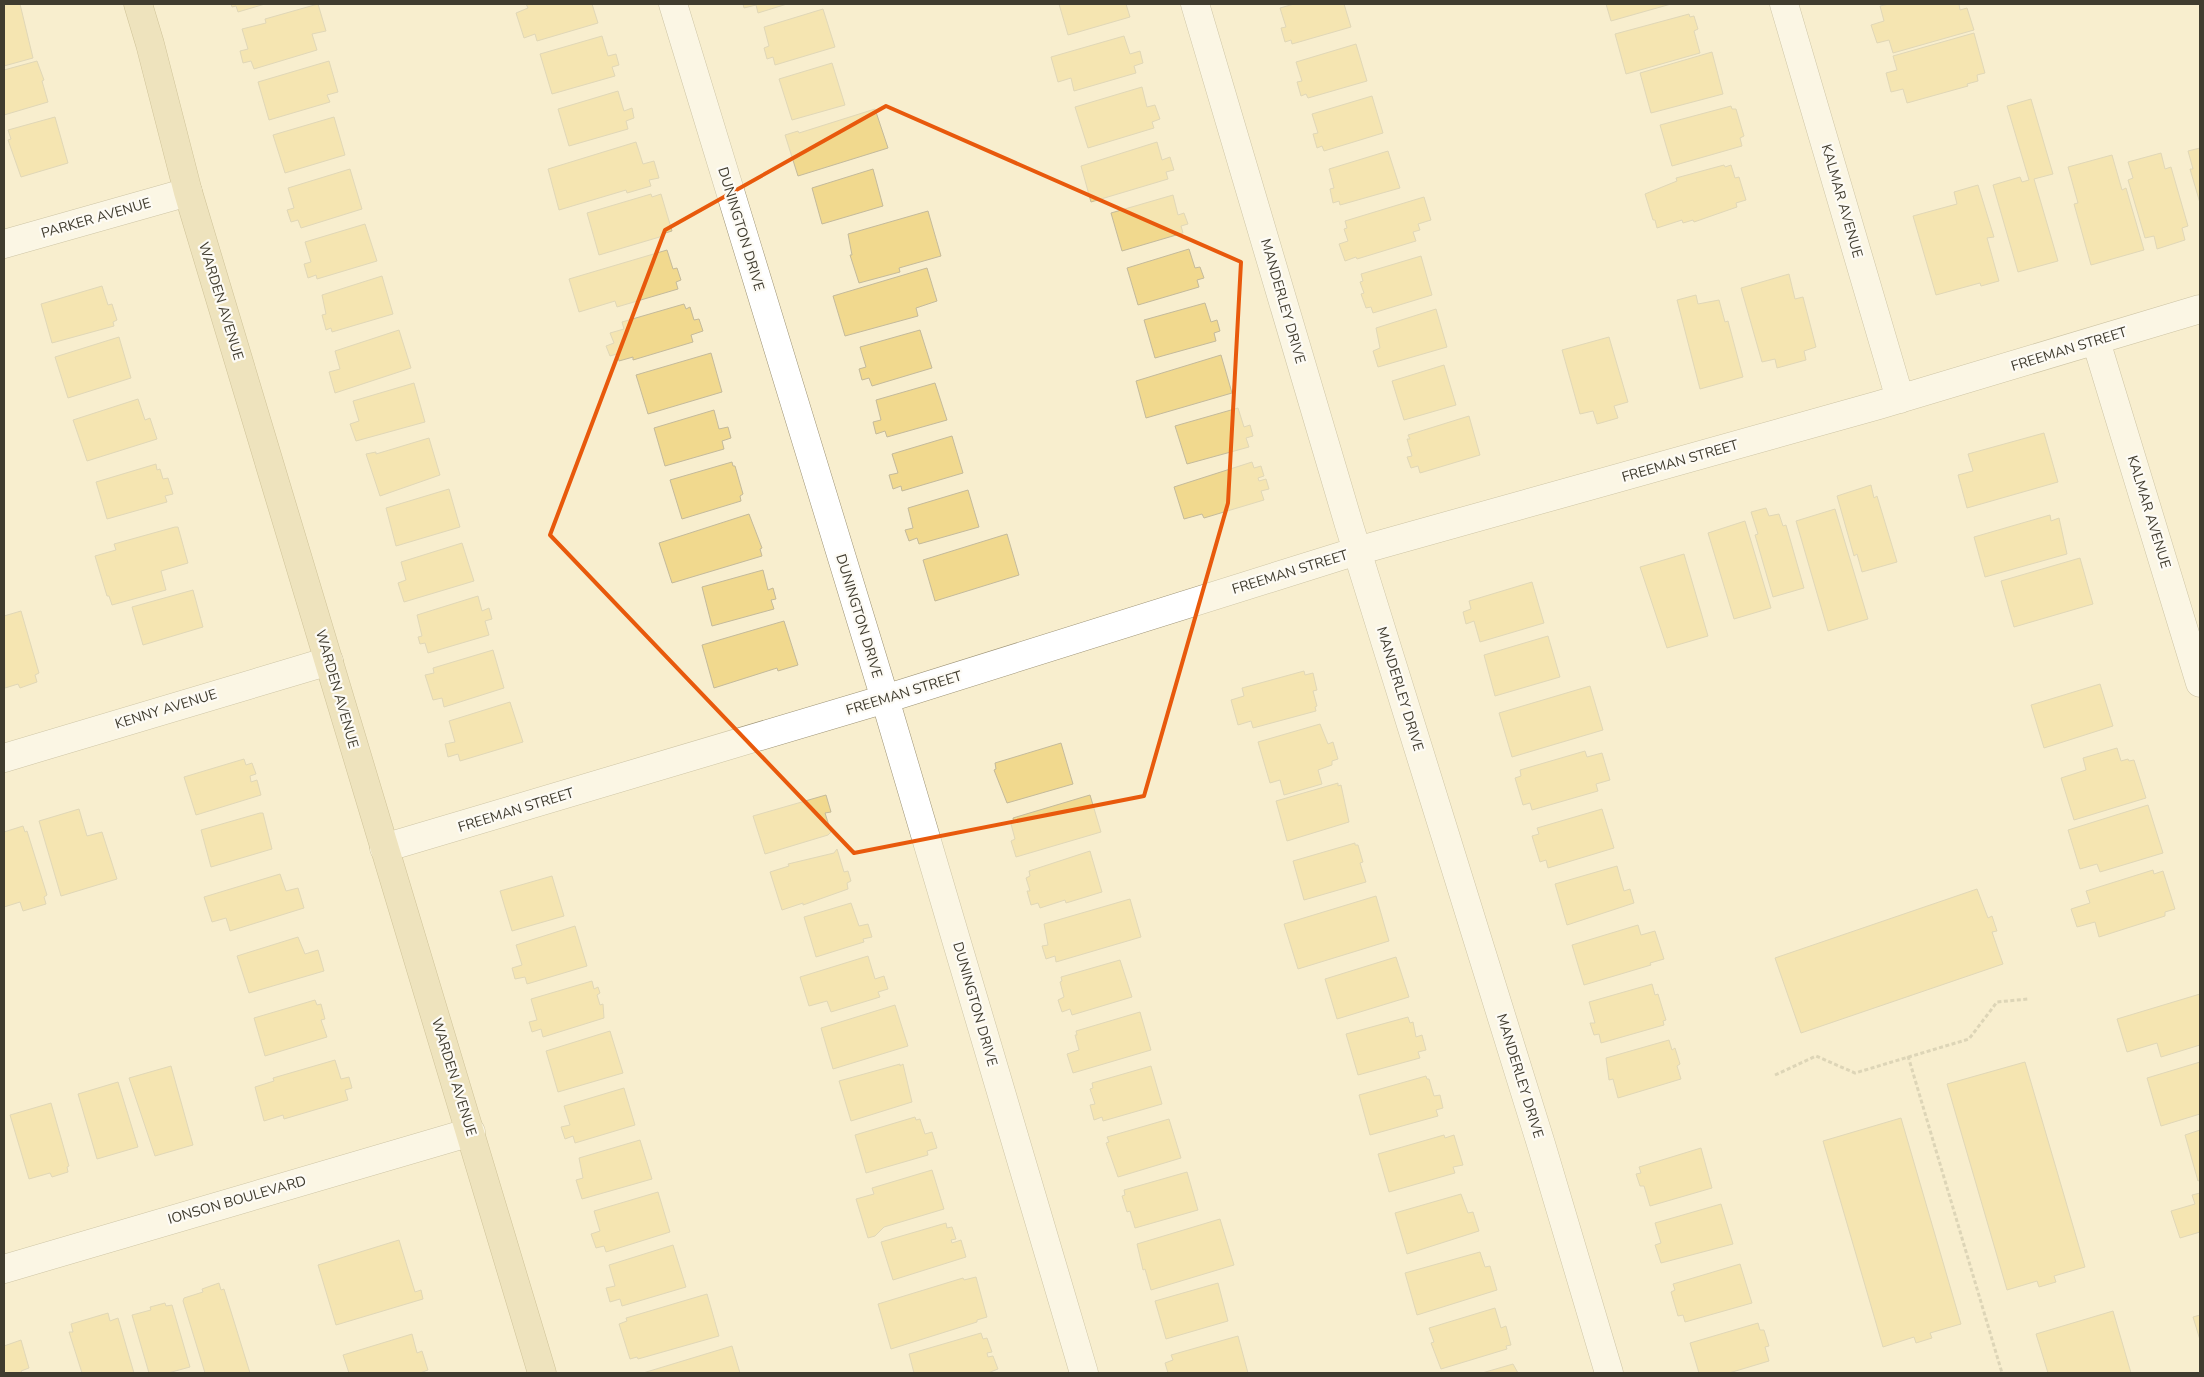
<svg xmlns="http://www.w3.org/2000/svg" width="2204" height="1377" viewBox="0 0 2204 1377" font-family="'Nunito Sans',sans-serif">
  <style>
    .building { fill: #f1d98e; stroke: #c4ba9b }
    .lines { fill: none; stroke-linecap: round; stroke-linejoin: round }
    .minor-casing { stroke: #9c9275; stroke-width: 29 }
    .major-casing { stroke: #9d8d58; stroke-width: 29 }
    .path { stroke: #bdb59b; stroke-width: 3; stroke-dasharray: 4 2.5; stroke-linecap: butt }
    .minor { stroke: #fff; stroke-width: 28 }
    .major { stroke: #e2d4a8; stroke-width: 28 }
    .marked { fill: none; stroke: #e8590c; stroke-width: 4; stroke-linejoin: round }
    .labels { text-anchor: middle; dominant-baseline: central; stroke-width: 4.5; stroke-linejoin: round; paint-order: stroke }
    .street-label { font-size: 14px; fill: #403c2f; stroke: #fdfbf5 }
  </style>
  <rect width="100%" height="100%" fill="#f8eece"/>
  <path class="building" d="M4,4H20L33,58L4,66Z
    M231,4H265L238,12L236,6L232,7Z
    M318,4L326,31L312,34L317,50L254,69L251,61L243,63L240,51L248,49L242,29L266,23L265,19Z
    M526,4H592L598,23L537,41L535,34L524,38L516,13L528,8Z
    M743,4H787L758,13L756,5L744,8Z
    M1059,4H1126L1130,17L1068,35Z
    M1294,4H1344L1351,27L1292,44L1291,40L1285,42L1281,28L1286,27L1280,8Z
    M1606,4H1671L1611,21Z
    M1889,4H1959L1960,10L1967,8L1974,30L1893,53L1889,40L1877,43L1871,25L1884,21L1880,6Z
    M823,9L835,47L775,65L773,57L767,59L764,48L769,46L764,27Z
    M1689,14L1690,17L1694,16L1698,29L1694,31L1700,53L1626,74L1615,34Z
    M1974,33L1985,73L1977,75L1978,81L1967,84L1968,86L1907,103L1903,89L1891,92L1886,73L1897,70L1893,56Z
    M602,36L608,56L616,54L619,65L612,67L615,76L552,94L540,54Z
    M1124,36L1130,54L1140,51L1143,63L1134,66L1136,73L1074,91L1071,78L1058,82L1051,57Z
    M1356,44L1367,81L1308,98L1306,94L1301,96L1297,82L1302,81L1296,62Z
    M1712,52L1723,94L1651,113L1640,73Z
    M37,61L44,80L42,81L48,102L4,115V70Z
    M329,61L338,92L327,95L330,102L269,120L258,82Z
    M832,63L845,105L792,120L779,79Z
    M1142,87L1147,107L1155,105L1160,119L1152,122L1154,128L1088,148L1075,107Z
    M618,91L624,111L632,108L634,118L626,121L628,129L569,146L558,109Z
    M1372,96L1383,133L1324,151L1322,146L1317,148L1313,134L1318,133L1312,114Z
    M2031,99L2053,174L2034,179L2058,261L2018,272L1993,185L2020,177L2022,182L2029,180L2007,106Z
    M1731,106L1732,109H1736L1744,136L1740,138L1742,146L1672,166L1660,125Z
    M875,109L888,148L798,176L785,135L798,131L799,133Z
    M55,117L68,163L21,177L8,140L11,139L8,130Z
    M334,117L345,155L285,173L273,135Z
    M636,142L643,164L654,161L659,178L649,180L651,186L627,193L626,190L559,210L548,169Z
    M1157,142L1162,160L1170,157L1174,170L1166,172L1168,179L1091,202L1081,166Z
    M2200,148V203L2190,169H2193L2188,151Z
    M1388,151L1400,188L1340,205L1339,201L1333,203L1330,189L1334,188L1329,169Z
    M2161,153L2165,169L2171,167L2188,226L2182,228L2185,240L2157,249L2154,236L2145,238L2128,180L2133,178L2128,162Z
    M2112,155L2122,190L2126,188L2144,250L2091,265L2074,204L2078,203L2068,167Z
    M1724,165L1725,167L1731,165L1735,178L1739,177L1746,200L1736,203L1737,207L1694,222L1693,220L1683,223L1682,220L1657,228L1655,220H1653L1645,194L1677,181L1676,178Z
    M350,169L362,209L301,228L298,220L291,222L287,210L294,208L288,188Z
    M873,169L883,206L822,224L812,188Z
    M1978,185L1994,237L1987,238L1999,281L1981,286L1980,283L1936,295L1913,216L1957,204L1954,192Z
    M651,194L652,197L661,194L672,231L662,234L663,236L599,255L587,213Z
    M1173,195L1178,215L1184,213L1188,224L1181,226L1183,233L1122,251L1111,213Z
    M1424,197L1431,220L1418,224L1420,230L1413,232L1416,241L1357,259L1356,257L1345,261L1339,244L1348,241L1344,229L1347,228L1345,221Z
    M928,211L941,256L899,268L900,272L859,283L850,255H852L848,234Z
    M365,224L377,261L317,279L316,275L308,278L304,264L311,262L305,242Z
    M1189,249L1195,268L1200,267L1204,278L1197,280L1199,287L1138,305L1127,268Z
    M667,250L673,269L677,268L681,280L676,282L678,289L617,307L615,301L579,312L569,279Z
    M1421,256L1432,295L1373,313L1371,307L1366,308L1361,294L1364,293L1360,282L1363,281L1361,274Z
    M927,268L937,301L916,308L918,316L845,336L833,296Z
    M1789,274L1795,299L1803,297L1816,347L1804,351L1806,360L1777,368L1775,359L1762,362L1741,288Z
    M382,276L393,314L332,332L331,328L326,330L322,315L326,314L322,295Z
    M102,286L108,305L112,304L117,320L113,322L114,326L52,343L41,304Z
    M1696,295L1698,304L1719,300L1725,322L1728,321L1743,377L1700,389L1677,300Z
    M1205,303L1211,322L1217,320L1220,331L1214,333L1216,341L1155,358L1144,320Z
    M684,304L686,309L690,307L694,320L699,319L703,331L691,335L693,342L633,360V357L619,361L617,354L610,356L606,346L614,343L610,333L624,329L622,322Z
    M1436,309L1447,347L1378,367L1373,351L1380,348L1376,328Z
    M399,330L411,368L335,393L329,372L340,369L335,351Z
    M920,330L932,368L872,386L869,378L862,380L859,369L866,367L860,347Z
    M119,337L131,378L68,398L55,357Z
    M1609,337L1628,402L1614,406L1618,418L1597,424L1593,411L1580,414L1562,350Z
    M711,353L722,392L648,414L636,375Z
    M1221,355L1232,393L1146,418L1136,381Z
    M1444,365L1456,405L1404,420L1392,381Z
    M414,383L425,422L356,441L350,424L359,421L353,401Z
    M935,383L947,420L887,437L885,431L876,434L873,422L881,420L876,400Z
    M138,399L145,420L150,418L157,439L87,461L73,420Z
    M1238,408L1244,427L1250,425L1253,436L1246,438L1249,447L1187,464L1175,426Z
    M714,410L719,429L728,427L731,438L722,441L724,449L665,466L654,428Z
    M1469,416L1480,455L1420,473L1418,466L1411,468L1407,457L1412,456L1407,439H1410L1408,435Z
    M2044,433L2058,482L1967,508L1958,475L1973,471L1968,454Z
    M952,436L963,473L902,491L901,486L893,489L889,475L898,473L892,454Z
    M429,438L440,475L380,496L366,454L376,452V454Z
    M732,462L733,466H735L743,494L740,496L741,501L682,519L670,480Z
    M1252,462L1254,468L1261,466L1264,476L1258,478L1259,481L1266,479L1269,489L1261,491L1264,500L1204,518L1202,514L1184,519L1174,487Z
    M156,464L157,470L160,469L163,479L168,478L173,494L165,496L167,502L107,519L96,482Z
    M1871,485L1874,498L1877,496L1897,562L1862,572L1857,554L1854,556L1837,496Z
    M449,489L460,527L396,546L386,508Z
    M968,490L979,527L919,544L917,538L909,541L905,530L913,528L908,508Z
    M1766,508L1769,516L1779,514L1783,526L1786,525L1804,588L1773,597L1755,535L1758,534L1751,512Z
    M1835,509L1868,619L1828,631L1796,521Z
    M749,514L762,548L760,549L762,556L672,583L659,543Z
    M2050,515L2051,521L2059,518L2067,554L1985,577L1974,537Z
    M1745,521L1771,608L1734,619L1708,533Z
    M175,527H178L188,563L161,571L166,590L112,605L109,596H107L95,556L116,550L114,544Z
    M1007,534L1019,575L935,601L923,560Z
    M462,543L474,581L404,602L398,583L406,580L401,562Z
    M1684,554L1708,636L1667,648L1640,567Z
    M2080,558L2093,604L2014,627L2001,581Z
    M763,570L768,590L773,588L776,599L771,600L774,609L712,626L702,587Z
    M1532,582L1544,623L1480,642L1474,621L1466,624L1463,612L1471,609L1469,601Z
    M193,590L203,627L143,645L132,607Z
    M478,596L482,611L489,608L492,619L485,621L489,635L428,653L425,643L420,644L418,637L422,636L417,615Z
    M21,611L39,673L35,675L37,682L20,688L18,684L5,688L4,616Z
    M784,621L798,665L778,671L777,668L714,688L702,645Z
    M1548,636L1560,677L1495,696L1484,655Z
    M493,650L504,688L444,707L442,698L433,700L425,675L434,673L433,668Z
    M1304,671L1305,675L1313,673L1317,690L1313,691L1317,706L1315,707L1316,711L1253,728L1251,721L1238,725L1231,700L1244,696L1242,688Z
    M2100,684L2113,726L2044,748L2031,705Z
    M1590,686L1603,730L1512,757L1499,713Z
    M510,702L523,742L460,761L458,754L448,757L445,744L455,742L449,721Z
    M1320,724L1328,744L1333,742L1338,759L1332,761V765L1318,770L1322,784L1284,795L1280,780L1270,783L1258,742Z
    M1061,743L1073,784L1007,803L994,770L996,769L995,763Z
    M2117,748L2121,761L2128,759L2129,761L2134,760L2146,798L2074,820L2061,778L2086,770L2083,758Z
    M1585,751L1587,757L1602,753L1610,780L1596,784L1598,791L1532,810L1530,803L1523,805L1515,778L1521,776L1520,770Z
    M244,759L246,765L252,763L256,774L250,776L251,782L257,780L261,795L196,815L184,777Z
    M1338,783V786L1341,785L1349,822L1287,841L1276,801Z
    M826,795L831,812L825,813L831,832L828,835L765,854L753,816Z
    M1090,795L1101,832L1016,857L1011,841L1015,839L1011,824L1014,823L1013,818Z
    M2148,805L2163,853L2100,872L2097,864L2080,869L2068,830Z
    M79,809L87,836L102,832L117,879L61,896L39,821Z
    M1602,809L1614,848L1548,868L1546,860L1540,862L1532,836L1539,834L1537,828Z
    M260,813H263L272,849L211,867L201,830Z
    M23,826L25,832L27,831L47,895L44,897L46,904L23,911L20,902L4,907V832Z
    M1355,843V845H1358L1363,862L1360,863L1366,882L1304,900L1293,861Z
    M837,849L844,872L848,871L851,881L847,883L848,889L803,905V903L782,910L770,872L789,866L788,864L834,853Z
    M1090,851L1102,892L1066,903L1065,900L1040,908L1038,903L1031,905L1027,891H1030L1026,878L1030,876L1029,871Z
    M1617,866L1624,891L1630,889L1634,903L1567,925L1555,884Z
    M2153,870L2154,874L2163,871L2175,909L2165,912V916L2099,937L2095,922L2077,927L2071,909L2090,903L2086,891Z
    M280,874L286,891L298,888L304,908L230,931L226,918L212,922L204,897Z
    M552,876L564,916L512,931L500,891Z
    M1977,889L1988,918L1992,916L1997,931L1992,932L2003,964L1801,1033L1775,958Z
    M1376,896L1389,941L1298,969L1284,924Z
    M1130,899L1141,937L1056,962L1055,956L1046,959L1042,946L1048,945L1044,924Z
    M851,903L859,926L868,924L872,937L863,939L864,942L816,957L804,917Z
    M1638,925L1641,935L1655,931L1664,959L1650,963L1651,965L1584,985L1572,945Z
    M575,926L587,966L527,984L525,977L515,979L512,968L522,965L516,945Z
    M298,937L305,954L318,950L324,971L249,993L237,956Z
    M868,956L875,979L884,976L888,989L878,992L880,997L831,1012L827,1001L809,1006L800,977Z
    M1396,957L1409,997L1337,1019L1325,979Z
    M1120,960L1132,997L1072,1015L1070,1009L1062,1012L1058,1000L1064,997L1060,982L1062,981L1061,977Z
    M592,981L594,989L598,987L600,993L597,995L600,1005L603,1004L604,1018L543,1037L541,1029L532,1032L529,1022L537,1020L531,999Z
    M1652,984L1655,995L1658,994L1666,1020L1663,1021L1664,1025L1601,1043L1599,1034L1594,1035L1590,1023H1595L1589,1002Z
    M2200,994V1045L2161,1057L2157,1043L2127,1052L2117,1019Z
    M315,1000L317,1005L321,1004L325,1019L321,1020L327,1037L265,1056L254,1018Z
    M895,1005L908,1046L833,1069L821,1028Z
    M1140,1012L1151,1050L1073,1073L1067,1054L1079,1050L1075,1035H1077L1076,1031Z
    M1408,1017L1410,1023L1413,1022L1416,1037L1422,1035L1426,1050L1418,1052L1420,1058L1358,1075L1346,1034Z
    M610,1031L623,1073L558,1092L546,1051Z
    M1669,1040L1672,1050L1675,1048L1680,1064L1677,1066L1681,1079L1618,1098L1613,1079L1609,1080L1606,1058Z
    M335,1060L341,1079L349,1077L352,1088L345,1090L348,1100L284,1119L283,1115L264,1121L255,1087L274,1081L273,1078Z
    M2025,1062L2085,1267L2054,1276L2056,1282L2039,1287L2037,1281L2007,1290L1947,1084Z
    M2200,1062V1114L2161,1126L2147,1078Z
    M900,1064V1066L903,1064L912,1102L851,1121L839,1081Z
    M171,1066L193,1145L155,1156L129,1078Z
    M1151,1066L1162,1104L1103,1121L1102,1117L1094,1120L1090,1105L1095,1104L1090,1089L1093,1088L1092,1083Z
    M1426,1076L1427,1079H1429L1434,1096L1440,1095L1443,1108L1436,1110L1438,1116L1370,1135L1359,1095Z
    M118,1082L138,1147L97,1159L78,1094Z
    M624,1088L635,1125L575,1143L573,1136L565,1139L561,1127L570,1125L564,1106Z
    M51,1103L69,1166L67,1167L68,1172L52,1177L50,1173L29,1179L10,1115Z
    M915,1117L916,1120L920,1119L925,1134L932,1132L937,1148L927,1151L928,1155L866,1173L855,1135Z
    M1901,1118L1961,1324L1930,1333L1932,1338L1916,1343L1914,1337L1883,1347L1823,1141Z
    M1169,1119L1181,1158L1118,1177L1106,1143L1109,1142L1107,1137Z
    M2200,1130V1180L2198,1181L2185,1135Z
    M1444,1135L1445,1138L1454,1135L1463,1165L1453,1167L1455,1173L1389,1192L1378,1154Z
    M640,1140L652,1179L582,1199L576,1180L583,1178L579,1158Z
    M1701,1148L1712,1188L1650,1206L1644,1186H1640L1636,1174L1641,1173L1639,1167Z
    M932,1170L944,1209L884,1227L875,1236L868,1238L856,1199L874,1194L872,1188Z
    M1187,1172L1198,1210L1135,1228L1130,1211L1127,1212L1122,1196L1125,1195L1124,1190Z
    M658,1192L670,1232L606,1252L604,1246L596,1248L591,1234L600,1231L594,1211Z
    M2200,1193V1232L2180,1238L2171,1211L2195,1204L2192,1195Z
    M1461,1194L1468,1213L1473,1212L1479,1231L1407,1254L1395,1213Z
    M1721,1204L1733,1244L1661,1263L1655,1245L1661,1243L1655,1223Z
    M1220,1219L1234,1265L1151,1290L1145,1269L1143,1270L1137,1244Z
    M946,1223L947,1228L952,1227L956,1239L951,1240L952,1243L961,1240L966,1257L893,1280L881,1242Z
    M399,1240L415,1292L421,1290L423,1299L336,1325L318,1265Z
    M673,1245L686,1287L622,1306L620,1299L610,1302L606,1288L615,1286L609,1265Z
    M1480,1252L1485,1267L1490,1266L1497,1290L1417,1315L1405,1273Z
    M1740,1264L1752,1303L1685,1322L1683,1315L1678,1316L1671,1292L1675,1290L1673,1284Z
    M976,1277L987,1317L977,1320V1322L891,1349L878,1304L963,1278L964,1280Z
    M219,1283L221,1290L224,1289L250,1373H205L183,1301L184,1298L203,1292L202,1289Z
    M1218,1283L1228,1321L1166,1339L1155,1301Z
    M707,1294L719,1336L638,1359L637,1357L630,1359L619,1324L627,1321L626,1318Z
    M165,1303L166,1306L172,1305L190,1367L168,1373H149L132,1315L151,1310L150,1307Z
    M1495,1308L1501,1328L1506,1326L1511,1345L1506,1346L1507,1349L1441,1369L1431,1343L1434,1342L1429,1328Z
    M2113,1311L2131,1373H2048L2036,1334Z
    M108,1313L110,1321L118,1318L134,1373H82L69,1332H73L71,1324Z
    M2200,1315V1340L2193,1317Z
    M1758,1323L1760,1330H1764L1769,1346L1765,1347L1769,1361L1729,1373H1699L1690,1343Z
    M981,1333L983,1339L987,1338L992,1352L987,1353L988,1357L993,1356L998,1369L988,1373H914L909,1354Z
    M412,1334L417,1353L422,1351L428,1370L420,1373H349L343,1355Z
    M1238,1336L1248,1373H1168L1165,1363L1173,1360L1171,1355Z
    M21,1340L29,1368L21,1371L22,1373H4V1346Z
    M732,1346L740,1373H643Z
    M1513,1364L1518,1373H1482Z"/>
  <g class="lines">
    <defs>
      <path id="minor" d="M673,4L885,699L1084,1373
        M1195,4L1349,525L1541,1144L1609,1373
        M1784,4L1900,399
        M4,244L188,192
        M2096,341L2200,683
        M4,758L329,661
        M384,848L885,699L1357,551L1879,405L2200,309
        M4,1269L471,1132"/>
      <path id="major" d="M138,4L150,44L188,192L542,1373"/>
    </defs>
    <use href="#minor" class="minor-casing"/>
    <use href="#major" class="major-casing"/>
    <path class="path" d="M1908,1056L2002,1373
      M1775,1075L1816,1056L1855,1073L1969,1039L1997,1002L2028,999"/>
    <use href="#minor" class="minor"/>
    <use href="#major" class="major"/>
  </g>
  <path d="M0 0H2204V1377H0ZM886,106L1241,262L1228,503L1144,796L854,853L550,535L665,230Z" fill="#f8eece" fill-opacity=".55" fill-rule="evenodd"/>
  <path class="marked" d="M886,106L1241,262L1228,503L1144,796L854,853L550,535L665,230Z"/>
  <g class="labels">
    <g class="street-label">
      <text transform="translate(1842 201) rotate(74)">KALMAR AVENUE</text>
      <text transform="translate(96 218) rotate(-16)">PARKER AVENUE</text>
      <text transform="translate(741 229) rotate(73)">DUNINGTON DRIVE</text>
      <text transform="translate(221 301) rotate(73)">WARDEN AVENUE</text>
      <text transform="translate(1283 301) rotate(74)">MANDERLEY DRIVE</text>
      <text transform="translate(2069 349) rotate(-17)">FREEMAN STREET</text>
      <text transform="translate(1680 461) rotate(-16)">FREEMAN STREET</text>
      <text transform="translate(2149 512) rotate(73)">KALMAR AVENUE</text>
      <text transform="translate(1290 572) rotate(-17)">FREEMAN STREET</text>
      <text transform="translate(859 616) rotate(73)">DUNINGTON DRIVE</text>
      <text transform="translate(337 689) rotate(74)">WARDEN AVENUE</text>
      <text transform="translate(1400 689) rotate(73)">MANDERLEY DRIVE</text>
      <text transform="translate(904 693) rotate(-17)">FREEMAN STREET</text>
      <text transform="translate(166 709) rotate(-17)">KENNY AVENUE</text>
      <text transform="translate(516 810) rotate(-17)">FREEMAN STREET</text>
      <text transform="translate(975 1004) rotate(74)">DUNINGTON DRIVE</text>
      <text transform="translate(1520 1076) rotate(73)">MANDERLEY DRIVE</text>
      <text transform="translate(454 1077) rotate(73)">WARDEN AVENUE</text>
      <text transform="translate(237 1200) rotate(-16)">IONSON BOULEVARD</text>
    </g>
  </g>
  <rect width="2204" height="1377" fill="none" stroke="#403c2f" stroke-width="10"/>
</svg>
